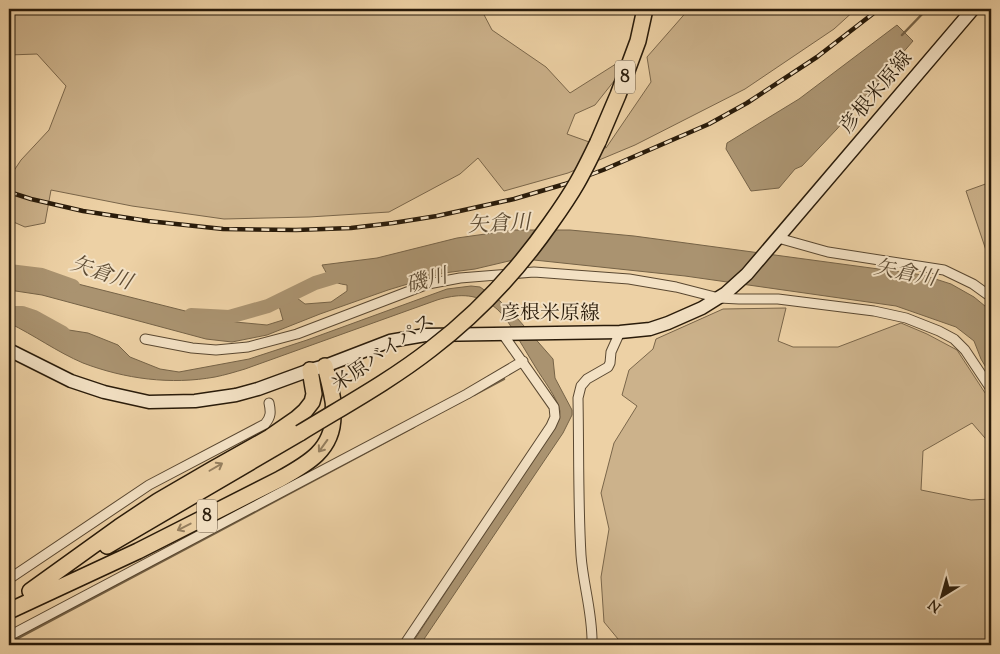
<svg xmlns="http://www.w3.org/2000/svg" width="1000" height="654" viewBox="0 0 1000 654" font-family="'Sorts Mill Goudy','Noto Serif JP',serif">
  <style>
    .green { fill: #ccb28b; stroke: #7a664a }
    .water { fill: #aa9370; stroke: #766347 }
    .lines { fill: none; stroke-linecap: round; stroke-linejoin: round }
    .stream { stroke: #766347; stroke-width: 2.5 }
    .river { stroke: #aa9370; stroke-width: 14 }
    .minor-casing { stroke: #5a4831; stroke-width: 11 }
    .secondary-casing { stroke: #291b0a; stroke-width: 15 }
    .trunk-casing { stroke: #291b0a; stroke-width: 18 }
    .minor { stroke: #f3e1c4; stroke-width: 9 }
    .secondary { stroke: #f3e1c4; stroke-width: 12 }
    .trunk { stroke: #edd1a5; stroke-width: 15 }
    .rail-casing { stroke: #291b0a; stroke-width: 4.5 }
    .rail { stroke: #f3e1c4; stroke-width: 2.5; stroke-dasharray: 8; stroke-linecap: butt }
    .trunk-bridge-casing { stroke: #291b0a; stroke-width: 18; stroke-linecap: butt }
    .trunk-bridge { stroke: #edd1a5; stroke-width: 15 }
    .oneway { stroke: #957f5f }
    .labels { text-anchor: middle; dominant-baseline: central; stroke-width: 4; stroke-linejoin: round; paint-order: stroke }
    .shield { fill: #f3e1c4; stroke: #665642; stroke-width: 1 }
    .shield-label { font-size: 19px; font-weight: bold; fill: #291b0a }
    .street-label { font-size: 20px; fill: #291b0a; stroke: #f3e1c4 }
    .water-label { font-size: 21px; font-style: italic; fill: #5d4b33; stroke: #f3e1c4 }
  </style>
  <rect width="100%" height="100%" fill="#edd1a5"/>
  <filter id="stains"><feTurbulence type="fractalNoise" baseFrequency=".004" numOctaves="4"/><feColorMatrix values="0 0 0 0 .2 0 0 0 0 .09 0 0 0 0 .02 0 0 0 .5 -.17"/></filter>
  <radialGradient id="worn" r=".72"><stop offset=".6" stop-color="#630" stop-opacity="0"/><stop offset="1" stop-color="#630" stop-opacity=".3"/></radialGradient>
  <path class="green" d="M9,9H481L492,30L546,67L570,93L619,62L618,76L595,105L575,114L567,134L606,148L651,82L647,57L689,9H856L834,29L745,89L635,145L568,173L504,191L478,158L460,174L389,212L309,217L224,219L132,206L51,190L45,223L25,227L9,220V178L21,160L49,130L66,86L37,54L9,55Z
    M991,182V265L966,191Z
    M786,308L778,341L793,347H838L901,323L927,334L957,350L991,402V445L972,423L923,451L921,490L971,500L991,499V645H623L604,622L601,577L609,529L601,493L614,443L637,406L622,395L629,370L653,349L656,339L723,309Z"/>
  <path class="water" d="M897,25L913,41L837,129L802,166L795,169L779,188L751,191L726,149L727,143L799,99Z
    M514,230H570L634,236L923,275L951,284L974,297L991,311V376L981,359L974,341L956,327L896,306L685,276L534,260L526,257L475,269L444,273L388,290L320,314L267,335L232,342L206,339L42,295L9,290V275L32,276L78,284L225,321L267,325L283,320L279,306L283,292L292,290L297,298L305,304L331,302L347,291V285C331,283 329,278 322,265L377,258L457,238Z
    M471,286L480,287L500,301L517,318L553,359L555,378L572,410V415L563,433L420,645H411L556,425C558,421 560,416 560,411C558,399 542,378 536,368C527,354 519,339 510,325C505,317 499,310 492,305C474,293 457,294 437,300L245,369C235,372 225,375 215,377C171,385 125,379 83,363C57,352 34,335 9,323V312L56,328L88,333L118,345L130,357L160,369L179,372L249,359L307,340L447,289Z"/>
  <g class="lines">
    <path class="stream" d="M902,35L927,9
      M474,395L504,379
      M9,643L414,427"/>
    <path class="river" d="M9,271L42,275L73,286
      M9,313H22L34,317L63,333
      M191,315L229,317L268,306L315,283L348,273"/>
    <defs>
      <path id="minor" d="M778,238L828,252L944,270L973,284L991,297
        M145,339L192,348L216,350L248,347L297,334L428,284L460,278L534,272L629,279L676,287L719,298L739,299H778L874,311L906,318L939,331L954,339L965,350L991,389
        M9,579L149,485L265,424C271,417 271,412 269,403
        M9,636L467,394L523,361
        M404,645L551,426L555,417L554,407L502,333
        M592,645C593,614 583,585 581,555C578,503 579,450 578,398L581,386L587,379L608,367L610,363L611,352L620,332"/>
      <path id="secondary" d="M9,350L71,381L104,392L149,402L195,401L236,395L258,389L310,370L325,366L390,341L425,335L620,332L650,329L668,323L702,308L726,293L747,274L973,9"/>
      <path id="trunk" d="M598,142L618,95L638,41L645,9
        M107,546L300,433
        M30,591L119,527L158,501L213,469L270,437L296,419L305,411L312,402L314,394L310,370
        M9,611L138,551L280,479C307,464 333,450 333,416C333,411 334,406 333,401C331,389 328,377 325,366"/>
    </defs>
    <use href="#minor" class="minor-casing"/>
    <use href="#secondary" class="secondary-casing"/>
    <use href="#trunk" class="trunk-casing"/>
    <use href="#minor" class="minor"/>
    <use href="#secondary" class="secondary"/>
    <use href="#trunk" class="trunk"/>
    <defs>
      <path id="rail" d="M9,192L31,199L83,211L148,221L223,229L296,230L351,228L393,223L437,216L514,199L565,184L603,170L709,124L747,103L817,57L879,9"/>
    </defs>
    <use href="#rail" class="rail-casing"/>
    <use href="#rail" class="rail"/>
    <defs>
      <path id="trunk-bridge" d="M300,433C344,406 390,381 431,349C477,314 517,271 550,224C560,210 569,197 577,183C585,169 591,156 598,142"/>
    </defs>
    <use href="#trunk-bridge" class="trunk-bridge-casing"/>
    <use href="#trunk-bridge" class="trunk-bridge"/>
  </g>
  <defs><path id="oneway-shaft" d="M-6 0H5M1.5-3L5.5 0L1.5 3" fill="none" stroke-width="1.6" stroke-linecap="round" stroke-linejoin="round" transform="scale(1.25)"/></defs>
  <g class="oneway">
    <use href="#oneway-shaft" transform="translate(323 446) rotate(126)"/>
    <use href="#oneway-shaft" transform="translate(216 467) rotate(-30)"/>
    <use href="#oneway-shaft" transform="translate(184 527) rotate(153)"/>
  </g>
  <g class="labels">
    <g class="shield">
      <rect x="615" y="60.5" width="20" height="33" rx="4"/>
      <rect x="197" y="499.5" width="20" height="33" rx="4"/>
    </g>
    <g class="shield-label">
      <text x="625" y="77">8</text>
      <text x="207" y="516">8</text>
    </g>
    <g class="street-label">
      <text transform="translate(877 93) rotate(-50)">彦根米原線</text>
      <text x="550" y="314">彦根米原線</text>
      <text transform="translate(384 354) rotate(-35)">米原バイパス</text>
    </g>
    <g class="water-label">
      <text transform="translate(499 225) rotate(-3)">矢倉川</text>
      <text transform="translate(101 274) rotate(19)">矢倉川</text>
      <text transform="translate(905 274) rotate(11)">矢倉川</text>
      <text transform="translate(427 282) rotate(-15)">磯川</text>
    </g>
  </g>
  <rect width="1000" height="654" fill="none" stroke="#edd1a5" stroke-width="30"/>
  <rect x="10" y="10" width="980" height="634" fill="none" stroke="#291b0a" stroke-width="2.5"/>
  <rect x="15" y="15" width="970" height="624" fill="none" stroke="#291b0a"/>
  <g transform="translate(942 596) rotate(217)" stroke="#f3e1c4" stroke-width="4" paint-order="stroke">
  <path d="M0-4L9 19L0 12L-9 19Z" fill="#291b0a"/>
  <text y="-8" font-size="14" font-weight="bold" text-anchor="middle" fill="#291b0a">N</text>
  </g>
  <rect width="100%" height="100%" filter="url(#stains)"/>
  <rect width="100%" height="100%" fill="url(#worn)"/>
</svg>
